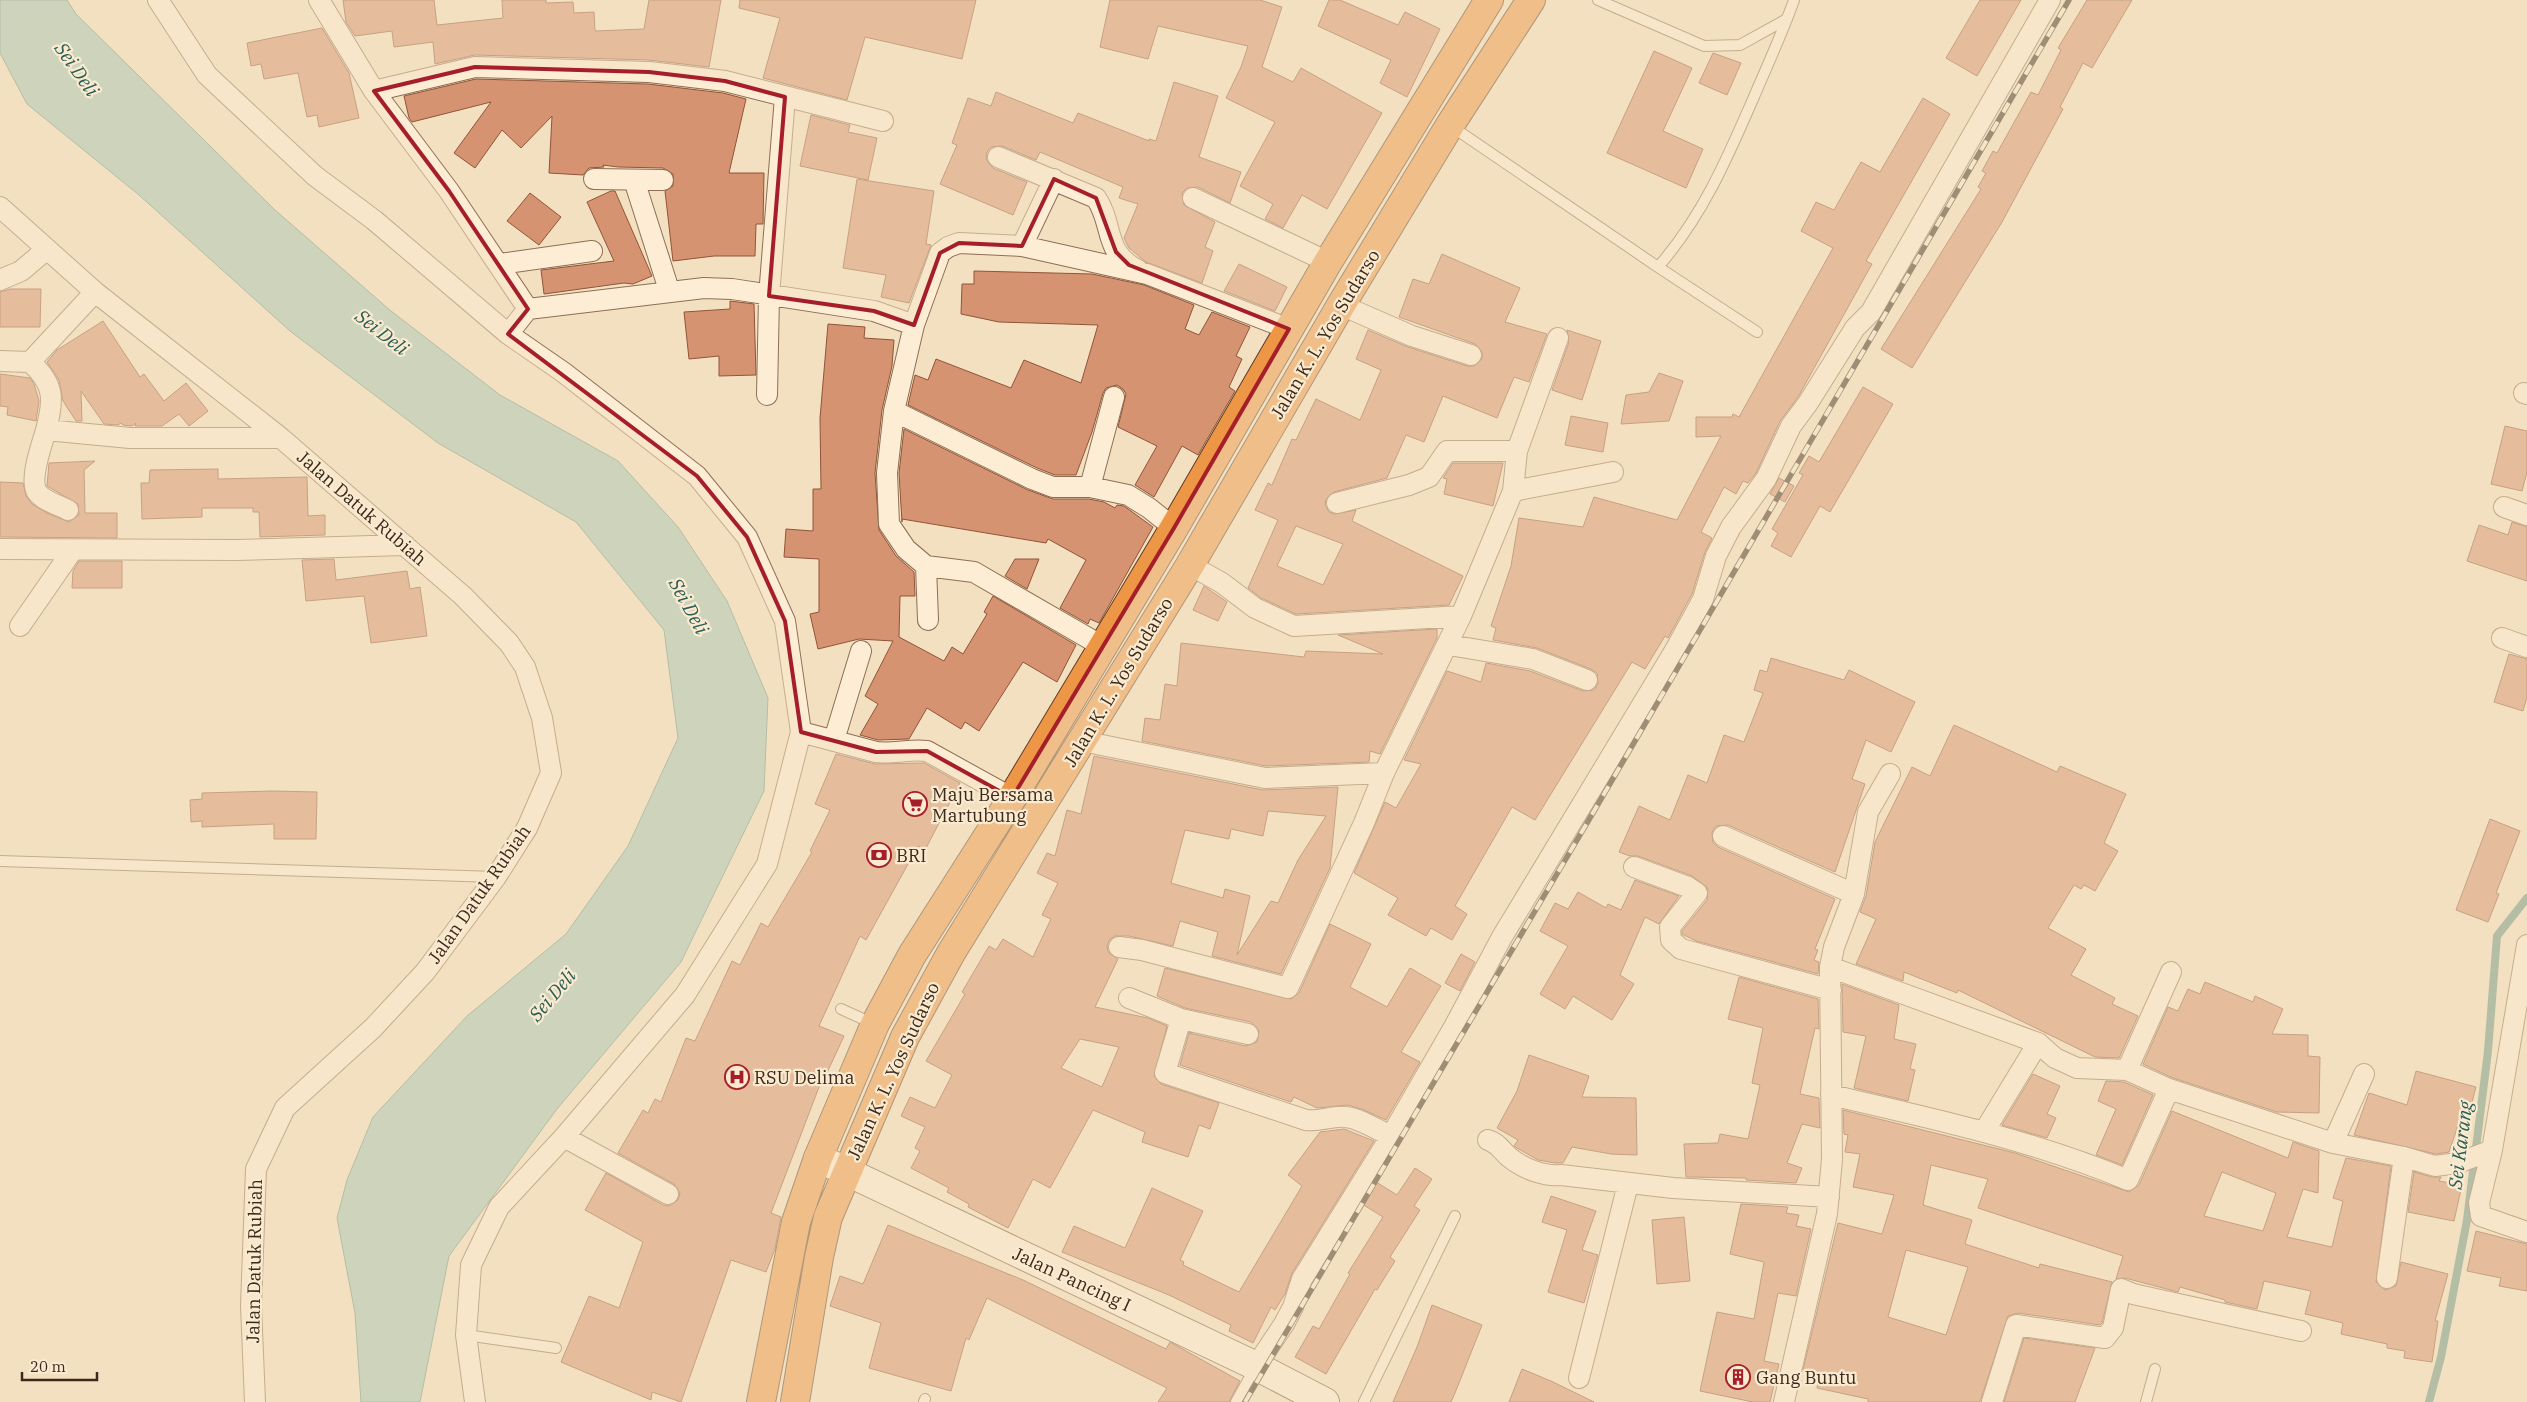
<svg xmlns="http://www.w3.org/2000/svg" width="2527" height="1402" viewBox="0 0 2527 1402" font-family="'IBM Plex Serif',serif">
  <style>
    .water { fill: #a3c5b8; stroke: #699486 }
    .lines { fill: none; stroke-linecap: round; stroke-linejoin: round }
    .stream { stroke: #699486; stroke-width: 8 }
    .building { fill: #d69371; stroke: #915438; fill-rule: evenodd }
    .lane-casing { stroke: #8e6f55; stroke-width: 12 }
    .street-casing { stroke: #8e6f55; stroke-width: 22 }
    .secondary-casing { stroke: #705039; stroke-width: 30 }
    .highway-casing { stroke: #5c3d2a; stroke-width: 30 }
    .lane { stroke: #fdedd4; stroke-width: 10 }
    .street { stroke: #fdedd4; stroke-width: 20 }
    .secondary { stroke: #fdedd4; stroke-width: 28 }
    .highway { stroke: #ed9646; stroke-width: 28 }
    .rail-casing { stroke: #3c291c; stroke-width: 5.5 }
    .rail { stroke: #f9ead0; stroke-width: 4; stroke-dasharray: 11; stroke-linecap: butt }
    .marked { fill: none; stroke: #a51e29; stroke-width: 4; stroke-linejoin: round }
    .labels { text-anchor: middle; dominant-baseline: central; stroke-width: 4.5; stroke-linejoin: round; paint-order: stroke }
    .street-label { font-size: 18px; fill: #3c291c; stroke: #f9ead0 }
    .poi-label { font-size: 18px; fill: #3c291c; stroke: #f9ead0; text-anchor: start }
    .water-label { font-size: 19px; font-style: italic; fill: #295e56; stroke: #f9ead0 }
  </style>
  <rect width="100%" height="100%" fill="#f3e0c0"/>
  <path class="water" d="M0,0H67L76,14L275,210L391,311L500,395L618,461L678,527L727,601L768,698L764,791L681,962L557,1109L449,1256L420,1402H361L355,1313L337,1218L347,1180L373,1117L467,1016L566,934L628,846L678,738L664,630L576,522L438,443L290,331L139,195L27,104L0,53Z"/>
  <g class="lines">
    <path class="stream" d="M2429,1402L2441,1357L2467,1220L2488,1051L2497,936L2527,898"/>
  </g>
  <path class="building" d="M343,0H434L437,25L503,18L502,0H546V3L573,2L574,13L594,12L595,31L644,29L649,0H721L709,67L649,60L475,55L435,64L433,42L394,47L392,31L355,36L346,22Z
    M740,0H976L962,59L865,37L847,100L763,78L780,18L739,8Z
    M1110,0H1260L1282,7L1262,67L1293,82L1301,68L1382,113L1327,209L1302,195L1283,228L1265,219L1273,204L1240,186L1275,122L1226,98L1241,67L1248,46L1158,26L1148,59L1100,47Z
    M1329,0H1340L1398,25L1405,12L1440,29L1407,97L1380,83L1391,60L1318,26Z
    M1980,0H2021L1977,76L1946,58Z
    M2087,0H2132L2092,68L2083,63L2060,107L2063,109L2002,222L1912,368L1881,349L1981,189L1978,187L1986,173L1982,171L1993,151L1997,153L2031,92L2038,95L2061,50L2058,48Z
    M322,28L349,73L359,118L319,127L317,115L307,117L298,73L264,79L261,64L251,66L247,43Z
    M1654,51L1692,68L1663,131L1703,149L1686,188L1607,153Z
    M1713,53L1741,63L1727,95L1699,83Z
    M476,79L648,84L723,93L746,99L729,173H764L763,224H756L755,256H714L673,261L665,191L673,186V174L663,168L618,167L603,165L604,167L589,168L583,175L549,173L552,116L521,148L502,130L475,168L454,153L491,102L412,122L409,118L404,96Z
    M1174,82L1218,96L1199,157L1241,172L1230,203L1198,187L1187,188L1182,193L1184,205L1215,222L1205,247L1213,251L1202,283L1146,262L1129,248L1124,238L1138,204L1119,198L1123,187L1040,152L1036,160L1002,146L991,147L987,152L986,159L993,168L1027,182L1013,215L940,184L957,145L952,143L968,98L991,106L996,92L1073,123L1078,113L1149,141V139L1156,141Z
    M1923,98L1950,114L1866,261L1872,264L1798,397L1780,421L1756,473L1748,483L1743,481L1736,494L1724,487L1701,532L1712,538L1705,552L1692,594L1668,638L1665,636L1645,669L1632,662L1535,820L1512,807L1455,906L1467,914L1452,940L1431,928L1426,936L1388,915L1398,898L1354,873L1385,802L1396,808L1421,764L1404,760L1447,671L1481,682L1486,663L1530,671L1583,691L1594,690L1598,684L1597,673L1591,669L1537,648L1493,640L1496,628L1491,626L1511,566L1519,518L1583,527L1594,497L1677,520L1721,436L1696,437V417H1732L1733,414L1739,417L1833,248L1801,231L1816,202L1834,210L1861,162L1880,172Z
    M811,115L850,125L848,132L877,138L868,180L800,166Z
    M857,179L934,191L926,244L931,245L909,303L881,297L886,275L843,268Z
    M611,191H615L652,276L633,284L624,283L544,294L541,270L614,261L587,202Z
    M530,193L561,217L539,245L507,221Z
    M1442,254L1520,288L1505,322L1547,334L1529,382L1514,377L1497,418L1443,396L1424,442L1406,435L1387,478L1334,492L1326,499L1325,505L1329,512L1334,514L1356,510L1352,521L1463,576L1449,605L1296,614L1261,598L1248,588L1278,520L1255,510L1268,483L1272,485L1292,439L1296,440L1316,399L1360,420L1381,370L1356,359L1368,330L1408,347L1467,366H1474L1482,359V352L1475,344L1399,317L1413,279L1429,284ZM1296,526L1343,544L1323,585L1277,566Z
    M1239,264L1287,287L1275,311L1224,291Z
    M974,271L1092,274L1144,285L1194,305L1185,329L1199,335L1212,312L1250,327L1236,356L1242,359L1229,387L1235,391L1198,455L1182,446L1154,497L1135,485L1157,446L1118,427L1126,394L1123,389L1117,385L1106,388L1103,393L1092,432L1076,475H1055L1037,468L908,405L915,375L928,380L936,359L1011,388L1024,360L1081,383L1098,325L999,322L961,314L962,284H974Z
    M10,289H41L40,327H0V292Z
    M730,301L754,304L756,375L719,376V356L689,359L684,312L730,309Z
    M103,321L140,377L144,374L164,401L186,383L208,411L189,426L179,414L162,426H135L136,423L132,426L123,425L121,423L118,425L104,424L81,391L82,421H76L63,401L59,380L47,362L57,350Z
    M828,324L865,327L864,338L894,340L892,366L882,410L875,473L879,530L896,556L914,572L915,596H900L899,637L944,661L952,647L963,654L987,614L984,612L993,596L1076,645L1057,682L1023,662L979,731L965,722L961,729L927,708L909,739L878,740L860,735L878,704L865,696L893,641L859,639L818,649L810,614L819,612V559L784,557L786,529L813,531V489H821L820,418Z
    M1567,330L1601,341L1582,400L1552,390L1569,342Z
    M1659,373L1683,381L1669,421L1621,424L1626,395L1649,392Z
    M0,374L30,378L34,384L39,401L36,421L7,415L8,407L0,406Z
    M1863,387L1893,404L1830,512L1820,506L1791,557L1771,546L1778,533L1772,529L1803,475L1799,473L1809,456L1819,462Z
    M1571,416L1608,423L1603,452L1565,445Z
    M2505,426L2527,431V472L2522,491L2491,484Z
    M904,429L1028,490L1053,499H1089L1104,502L1115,508L1117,505L1124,506L1153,527L1099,623L1090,619L1088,624L1060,608L1086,560L1048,539L1046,543L902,519V522L899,473Z
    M95,461L84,470L85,513H117V538L0,537V482L23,483L26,496L32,504L47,513L69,522L79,515L78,504L47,486L49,463Z
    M1453,463H1503L1493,506L1444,494L1447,479L1443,478Z
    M218,469V479L307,477L308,516L325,515V535L260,537L259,512H253V508H202V517L142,519L141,483H149L150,470Z
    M1779,478L1794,486L1785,502L1770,494Z
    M2512,522L2527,527V581L2467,561L2479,525L2508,535Z
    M334,559L336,580L407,571L410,589L420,587L427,636L371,643L364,596L306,601L302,560Z
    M1015,559H1039L1027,589L1005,576Z
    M79,561H122V588H72L73,571Z
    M1204,586L1227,602L1218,621L1193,610Z
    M1437,629V638L1380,754L1370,751L1369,762L1266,766L1142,741L1145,718L1160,720L1165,684L1177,686L1181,643L1304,657L1306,651L1383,654L1338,635Z
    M2509,654L2527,659V697L2523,711L2494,702Z
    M1771,658L1844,680L1849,670L1915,702L1891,752L1866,740L1852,779L1865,784L1835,872L1728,825L1716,826L1712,832L1713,843L1718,847L1835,899L1815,949L1818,950L1814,960L1819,962L1818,974L1696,941L1682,934V931L1707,900L1708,888L1692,876L1638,856H1630L1619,852L1639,806L1670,820L1688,775L1707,783L1724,735L1744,742L1763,693L1754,690L1760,670L1767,672Z
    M1954,725L2057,772L2060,766L2126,794L2104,843L2118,851L2095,891L2084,885L2081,889L2074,885L2048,928L2086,949L2071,975L2115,998L2112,1004L2138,1016L2119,1058L2095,1057L1958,990L1957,993L1904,972L1903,981L1856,964L1876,919L1860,912L1866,896L1875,842L1912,767L1930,776Z
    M836,754L875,764L924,763L960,783L925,850L918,846L866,940L860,936L819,1026L844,1036L826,1075L824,1074L771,1213L781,1217L775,1249L766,1272L731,1260L681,1402L652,1392L651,1400L561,1362L589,1296L619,1308L643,1242L585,1210L606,1173L663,1205L669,1206L678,1200L680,1193L674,1184L618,1153L643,1110L648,1113L655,1099L661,1102L686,1038L695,1041L732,961L740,965L761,923L768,927L812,852L810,851L830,810L815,804Z
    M1094,756L1263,790L1338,787L1330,868L1281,974L1212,956L1218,932L1180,921L1173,946L1129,936H1115L1110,939L1107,945L1108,952L1118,959L1095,1007L1148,1018L1167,1026L1154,1076L1161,1084L1219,1103L1210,1129L1199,1125L1188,1157L1142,1142L1145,1132L1093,1110L1050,1188L1033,1179L1008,1228L968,1207L969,1204L947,1192L949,1188L911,1168L920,1151L915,1148L925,1127L901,1116L910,1097L935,1108L952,1075L926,1061L965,994L962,992L989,946L996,950L1003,939L1033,957L1051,919L1042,915L1058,883L1037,873L1047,853L1055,856L1067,810L1081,814ZM1268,811L1326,816L1298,860L1278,903L1271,901L1237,955L1250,896L1225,889L1223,898L1171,883L1185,830L1229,839L1231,829L1263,836ZM1080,1039L1119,1047L1102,1087L1061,1068Z
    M272,791L317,792L316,839H274V824L202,827V821L191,822L190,800L202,799V793Z
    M2490,819L2520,831L2496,893L2499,894L2488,922L2456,910Z
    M1635,880L1679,896L1659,924L1645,917L1620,975L1634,984L1612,1020L1573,996L1565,1009L1540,994L1568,946L1540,931L1555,903L1568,909L1578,892L1606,908L1608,904L1621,910Z
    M1330,924L1371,944L1350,987L1387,1007L1410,968L1441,986L1401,1052L1420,1062L1386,1120L1362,1109L1348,1105L1317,1108L1294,1097L1291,1102L1180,1065L1189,1033L1246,1046L1257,1042L1259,1031L1251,1022L1185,1008L1157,996L1165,968L1291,999L1299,993Z
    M1461,954L1475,962L1460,991L1445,983Z
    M1739,977L1818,999L1819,1029L1815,1028L1800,1094L1819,1098L1820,1128L1802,1124L1787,1163L1802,1168L1796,1183L1746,1180V1178L1686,1177L1684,1144L1718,1143L1720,1134L1748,1139L1760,1085L1752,1083L1763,1028L1728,1019Z
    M2205,982L2253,1002L2255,996L2283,1009L2272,1034L2308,1035V1056L2320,1057L2319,1113L2277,1112L2173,1078L2143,1064L2168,1007L2178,1011L2188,989L2200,994Z
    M1842,984L1899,1005L1894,1039L1916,1044L1910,1069L1915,1070L1908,1101L1854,1088L1866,1036L1843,1032Z
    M1529,1055L1589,1076L1582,1097L1636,1098L1637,1155L1611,1154L1572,1147L1563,1163H1555L1538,1160L1517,1148L1514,1146L1518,1140L1497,1128L1517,1091Z
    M2416,1071L2476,1087L2470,1110L2464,1108L2449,1152L2436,1154L2354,1135L2369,1093L2407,1105Z
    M2033,1074L2060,1086L2047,1114L2056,1118L2047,1138L2002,1125Z
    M2106,1081L2124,1082L2153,1095L2122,1165L2096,1155L2116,1109L2098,1101Z
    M1843,1110L2015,1153L2129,1192L2139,1185L2172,1111L2288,1158L2293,1142L2319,1151L2318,1193L2303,1189L2287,1237L2332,1247L2343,1201L2333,1198L2346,1158L2391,1166L2376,1282L2385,1290L2396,1286L2401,1262L2448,1274L2435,1321H2438L2432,1362L2404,1358L2405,1351L2387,1348V1344L2341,1334L2343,1323L2305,1314L2311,1291L2264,1281L2257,1309L2225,1302V1300L2180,1287L2178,1292L2125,1278L2116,1279L2123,1256L1978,1208L1988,1179L1931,1165L1923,1205L1972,1220L1965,1244L2039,1268L2040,1264L2112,1282L2102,1323L2100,1325L2018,1313L2008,1316L1980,1402H1868V1399L1817,1388L1820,1375L1803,1370L1838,1223L1882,1234L1894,1195L1853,1187L1860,1154L1845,1152L1848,1135L1844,1134ZM2222,1172L2276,1193L2263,1231L2204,1216ZM1906,1250L1968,1267L1946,1335L1888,1317Z
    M1344,1129L1374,1141L1292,1273L1285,1294L1275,1310L1271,1307L1253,1343L1229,1331L1231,1325L1169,1295L1062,1252L1074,1226L1125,1248L1152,1188L1203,1211L1180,1260L1184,1262L1183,1265L1239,1292L1302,1186L1288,1175L1320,1132Z
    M1415,1168L1432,1179L1414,1206L1420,1210L1390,1257L1395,1261L1377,1290L1375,1289L1326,1374L1295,1357L1313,1326L1319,1329L1350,1274L1348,1273L1383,1217L1362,1204L1376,1182L1397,1195Z
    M2414,1172L2432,1177H2441L2439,1181L2462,1185L2454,1221L2408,1212Z
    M1551,1196L1596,1211L1582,1250L1598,1255L1584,1303L1548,1292L1567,1230L1542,1222Z
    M1741,1204L1788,1207L1786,1213L1799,1215L1796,1226L1811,1229L1796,1296L1778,1293L1764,1361L1779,1364L1770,1402H1753L1700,1391L1717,1312L1754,1319L1764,1262L1730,1254Z
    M1684,1217L1690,1281L1657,1284L1652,1220Z
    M888,1225L1023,1280L1166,1349L1170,1342L1240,1381L1229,1402H1158L1167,1388L987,1298L969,1340L966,1338L951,1391L869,1368L881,1323L830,1306L840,1276L863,1284Z
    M2476,1231L2527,1244V1291L2499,1286L2501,1278L2467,1271Z
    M1432,1305L1482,1325L1455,1393L1451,1402H1393L1417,1347Z
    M2024,1338L2095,1348L2075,1402H2004Z
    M1522,1369L1551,1381L1594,1402H1509Z"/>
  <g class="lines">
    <defs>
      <path id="lane" d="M1598,0L1704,46L1740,45L1787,19
        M1451,126L1658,267C1702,217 1727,159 1753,99C1767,66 1782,34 1794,0
        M1658,267L1757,332
        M0,861L496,877
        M841,1009L874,1024
        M466,1335L556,1348
        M924,1402L925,1399
        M1236,1402L1256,1366
        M1364,1402L1455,1216
        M2146,1402L2155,1369"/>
      <path id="street" d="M158,0L207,75L315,176L374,220L508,334L563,372L697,476L747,537L785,621L801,732L767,864L685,995L564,1137L499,1207L471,1265L466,1335L475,1402
        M319,0L374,91L449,191L528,309
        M374,91L475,67L649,72L725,81L883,121
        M998,157L1096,198C1114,224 1103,253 1138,270
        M594,179L663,180
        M634,180L669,290
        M1193,198L1328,262
        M0,207L95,292L281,438L463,596L509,643L525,667L542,718L551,773L527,828L496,877L425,972L373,1028L285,1108L256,1169L251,1306L255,1402
        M1022,246L1054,179
        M500,264L592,251
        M0,280L21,271L47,249
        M1341,305L1412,336L1471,355
        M508,334L528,309L704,288L732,289L874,311L914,325
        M0,361L30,362C55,384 54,400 46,430
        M30,362L95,292
        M2524,393L2527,394
        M767,395L769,296L785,97
        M894,411L1032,479L1053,487H1090L1128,495L1149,508L1174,528
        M1090,487L1114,397
        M1513,491L1613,472
        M1337,503L1409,485L1429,477L1447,451H1517
        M2504,507L2527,515
        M68,510C59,505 43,501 37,492C29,479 42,444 46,430L130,438H281
        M0,549L236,550L405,545
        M1190,565L1222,583L1255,608L1294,626L1461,616
        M926,566L928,620
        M20,626L72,551
        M2502,638L2527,647
        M1449,645L1533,659L1587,680
        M1102,646L974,572L926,566L906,549L889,524L887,473L894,411L914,325L940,253L948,247L959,243L1022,246L1147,274L1289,329
        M801,732L876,752C894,754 910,749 927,751L1012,798
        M834,740L861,651
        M1082,741L1265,778L1384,773
        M1723,836L1854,894
        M1634,867L1688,887L1697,893L1670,927L1671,940L1681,949L1831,990
        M2527,945L2492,1150L2479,1203L2481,1216L2527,1232
        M1119,947L1142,950L1288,988L1364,823L1384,773L1461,616L1513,491L1517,451L1558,338
        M1830,967L2038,1043L2055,1058L2077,1068L2127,1070L2169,1089L2333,1143L2404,1157L2435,1166L2458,1163L2492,1150
        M1129,998L1181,1019L1248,1034
        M1181,1019L1165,1073L1306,1120C1320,1122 1333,1115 1346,1117C1362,1119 1377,1130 1391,1136
        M2127,1070L2171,972
        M1831,1095C1931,1118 2032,1140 2128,1180L2169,1089
        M1985,1130L2038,1043
        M564,1137L668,1194
        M1488,1140C1498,1143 1501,1150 1509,1157C1522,1168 1544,1177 1561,1175L1673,1188L1829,1197
        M2333,1143L2364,1074
        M2387,1278L2404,1157
        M1256,1366L1284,1324L1293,1307L1302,1279L1391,1136L1454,1027L1502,937L1674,652L1703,599L1716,556L1731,527L1766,479L1791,426L1808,403L1855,328L1871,312L2050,0
        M1579,1378L1628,1184
        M1784,1402L1827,1214L1832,1159L1830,967L1834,947L1854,894L1868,812L1890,774
        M1992,1402L2016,1325L2105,1338L2113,1328L2121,1289L2133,1294L2301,1331"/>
      <path id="secondary" d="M818,1158L1256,1366L1325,1402"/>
      <path id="highway" d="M761,1402L796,1222L818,1158L875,1024L912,955L1012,798L1174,528L1328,262L1489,0
        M795,1402L819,1257L828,1217L905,1037L951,953L1190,565L1341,305L1450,125L1531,0"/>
    </defs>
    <use href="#lane" class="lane-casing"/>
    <use href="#street" class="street-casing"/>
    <use href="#secondary" class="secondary-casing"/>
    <use href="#highway" class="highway-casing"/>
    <use href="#lane" class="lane"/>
    <use href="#street" class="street"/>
    <use href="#secondary" class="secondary"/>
    <use href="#highway" class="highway"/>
    <defs>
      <path id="rail" d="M1245,1402L1587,823L2069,0"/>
    </defs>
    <use href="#rail" class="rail-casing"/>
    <use href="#rail" class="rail"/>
  </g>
  <path d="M0 0H2527V1402H0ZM475,67L649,72L725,81L785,97L769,296L874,311L914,325L940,253L959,243L1022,246L1054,179L1096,198L1116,252L1129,265L1289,329L1174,528L1012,798L927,751L876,752L801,732L785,621L747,537L697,476L508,334L528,309L449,191L374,91Z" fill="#f3e0c0" fill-opacity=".55" fill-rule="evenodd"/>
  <path class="marked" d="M475,67L649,72L725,81L785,97L769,296L874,311L914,325L940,253L959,243L1022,246L1054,179L1096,198L1116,252L1129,265L1289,329L1174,528L1012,798L927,751L876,752L801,732L785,621L747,537L697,476L508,334L528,309L449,191L374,91Z"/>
  <defs>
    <symbol id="supermarket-ring" viewBox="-11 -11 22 22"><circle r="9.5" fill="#f9ead0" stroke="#a51e29" stroke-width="1.5"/><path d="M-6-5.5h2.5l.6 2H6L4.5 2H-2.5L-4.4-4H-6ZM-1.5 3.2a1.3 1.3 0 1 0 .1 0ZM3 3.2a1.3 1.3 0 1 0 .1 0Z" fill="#a51e29"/></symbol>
    <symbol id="bank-ring" viewBox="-11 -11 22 22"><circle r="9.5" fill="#f9ead0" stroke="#a51e29" stroke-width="1.5"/><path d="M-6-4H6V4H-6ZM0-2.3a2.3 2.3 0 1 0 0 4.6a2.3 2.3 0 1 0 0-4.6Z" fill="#a51e29"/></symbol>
    <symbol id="hospital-ring" viewBox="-11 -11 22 22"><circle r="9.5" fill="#f9ead0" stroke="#a51e29" stroke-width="1.5"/><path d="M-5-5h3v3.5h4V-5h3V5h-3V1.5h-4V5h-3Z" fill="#a51e29"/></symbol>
    <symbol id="building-ring" viewBox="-11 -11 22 22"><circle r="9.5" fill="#f9ead0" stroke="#a51e29" stroke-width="1.5"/><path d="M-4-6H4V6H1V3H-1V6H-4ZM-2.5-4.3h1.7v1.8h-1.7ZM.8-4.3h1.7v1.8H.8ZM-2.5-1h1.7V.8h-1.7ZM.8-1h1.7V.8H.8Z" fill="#a51e29"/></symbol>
  </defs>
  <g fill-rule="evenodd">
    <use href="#supermarket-ring" x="901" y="790" width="28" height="28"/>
    <use href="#bank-ring" x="865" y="841" width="28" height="28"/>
    <use href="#hospital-ring" x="723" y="1063" width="28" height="28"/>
    <use href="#building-ring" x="1724" y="1363" width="28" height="28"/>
  </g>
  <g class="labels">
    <g class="street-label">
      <text transform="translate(1325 334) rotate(-59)">Jalan K. L. Yos Sudarso</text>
      <text transform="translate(362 508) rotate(41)">Jalan Datuk Rubiah</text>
      <text transform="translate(1118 682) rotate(-59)">Jalan K. L. Yos Sudarso</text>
      <text transform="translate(479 894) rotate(-55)">Jalan Datuk Rubiah</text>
      <text transform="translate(893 1071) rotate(-65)">Jalan K. L. Yos Sudarso</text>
      <text transform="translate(254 1261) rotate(-89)">Jalan Datuk Rubiah</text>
      <text transform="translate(1072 1279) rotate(25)">Jalan Pancing I</text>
    </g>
    <g class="poi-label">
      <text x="932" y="794">Maju Bersama<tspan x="932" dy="21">Martubung</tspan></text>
      <text x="896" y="855">BRI</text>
      <text x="754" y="1077">RSU Delima</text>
      <text x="1756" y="1377">Gang Buntu</text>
    </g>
    <g class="water-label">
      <text transform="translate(77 69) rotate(55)">Sei Deli</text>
      <text transform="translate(382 332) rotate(38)">Sei Deli</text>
      <text transform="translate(689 606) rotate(61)">Sei Deli</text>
      <text transform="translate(552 995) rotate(-50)">Sei Deli</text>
      <text transform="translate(2460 1145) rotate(-83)">Sei Karang</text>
    </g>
  </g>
  <path d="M22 1372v8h75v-8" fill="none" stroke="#3c291c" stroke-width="2.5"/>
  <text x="30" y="1372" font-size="15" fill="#3c291c" stroke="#f9ead0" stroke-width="4" paint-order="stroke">20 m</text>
</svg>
